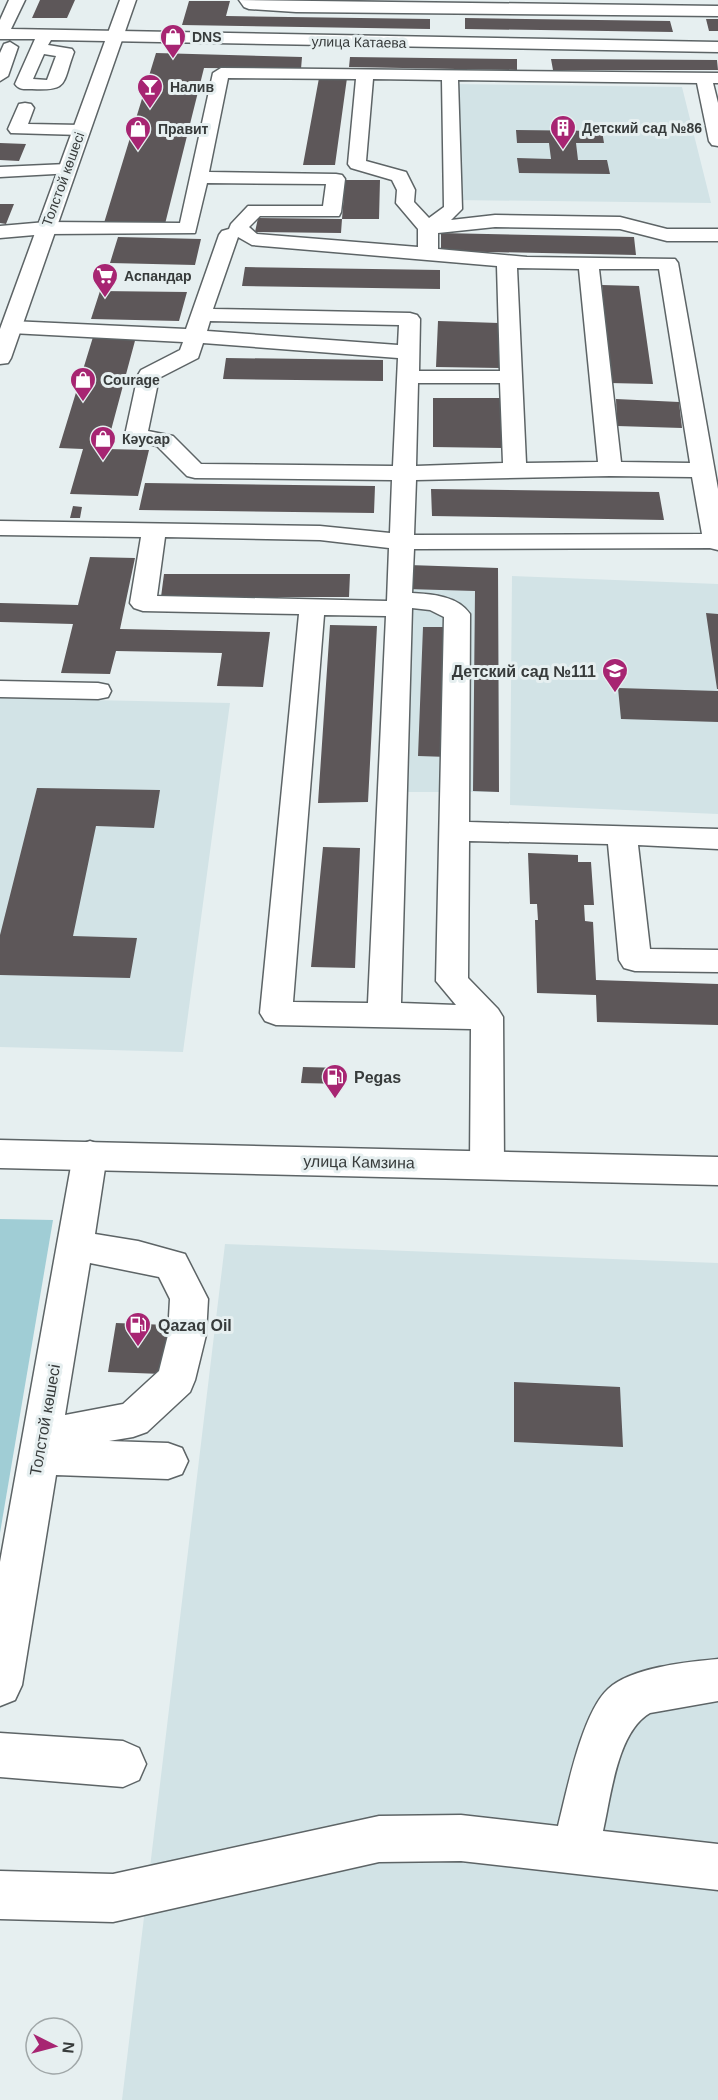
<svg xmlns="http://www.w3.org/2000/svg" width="718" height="2100" viewBox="0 0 718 2100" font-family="Arial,sans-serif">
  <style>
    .built { fill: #d2e3e6 }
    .green { fill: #a0cdd5 }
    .building { fill: #5d5759 }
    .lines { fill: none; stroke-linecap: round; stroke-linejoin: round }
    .minor-casing { stroke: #5d6466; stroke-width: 3 }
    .major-casing { stroke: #5d6466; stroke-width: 3 }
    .minor { fill: #fff; fill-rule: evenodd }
    .major { fill: #fff; fill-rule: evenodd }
    .labels { text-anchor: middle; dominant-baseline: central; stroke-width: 6; stroke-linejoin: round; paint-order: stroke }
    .far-poi-label { font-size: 14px; font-weight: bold; fill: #373b3b; stroke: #e6eff0; text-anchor: start }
    .far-street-label { font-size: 14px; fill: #373b3b; stroke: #e6eff0 }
    .poi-label { font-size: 16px; font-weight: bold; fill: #373b3b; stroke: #e6eff0; text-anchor: start }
    .street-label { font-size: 16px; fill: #373b3b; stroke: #e6eff0 }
  </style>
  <rect width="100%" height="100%" fill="#e6eff0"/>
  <path class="built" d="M453,84L682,87L711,203L455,200Z
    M408,565L498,568L499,792H397Z
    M512,576L718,584V814L510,805Z
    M0,698L230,703L183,1052L0,1047Z
    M225,1244L718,1263V2100H122Z"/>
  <path class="green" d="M0,1219L53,1220L0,1533Z"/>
  <path class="building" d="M40,0H75L67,18H32Z
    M189,1H230L226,16L430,19V29L182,25Z
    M465,18L670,21L673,32L465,29Z
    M706,19H718V31H709Z
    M156,53L302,57L301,69L204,68L165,224L104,223Z
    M350,57L517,59V70L349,67Z
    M551,59L717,60L718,70H553Z
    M319,78H347L335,165H303Z
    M516,130L602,131L604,143H576L578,160H607L610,174L519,173L517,158L551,159L549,143H517Z
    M0,143L26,144L19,161L0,160Z
    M345,180H380L379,219H342Z
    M0,204H14L6,224L0,223Z
    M258,218L342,219L341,233L255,232Z
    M441,233L634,237L636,255L441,251Z
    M118,237L201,239L195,265L110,263Z
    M245,267L440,270V289L242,286Z
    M602,285L639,286L653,384L610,383Z
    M100,291L187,292L179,321L91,319Z
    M438,321L499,323L500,368L436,367Z
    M93,337H136L106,449L149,450L138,496L70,494L83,449L59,448Z
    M226,358L383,360V381L223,379Z
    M433,398H500L503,448L433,447Z
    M616,399L679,402L682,428L617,426Z
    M145,483L375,486L374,513L139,510Z
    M431,489L659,492L664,520L432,516Z
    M73,506L82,507L80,518H70Z
    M90,557L135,558L120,629L270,632L263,687L217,686L222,653L116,651L110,674L61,673L73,624L0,622V603L78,605Z
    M408,565L498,568L499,792L473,791L475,591L407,589Z
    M164,574H350L349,597H161Z
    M706,613L718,614V689H717Z
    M330,625L377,626L368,802L318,803Z
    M423,627H451L448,757L418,756Z
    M618,688L718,691V722L621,719Z
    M37,788L160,790L154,828L96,826L73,936L137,938L130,978L0,975V935Z
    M323,847L360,848L355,968L311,967Z
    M528,853L578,855V862H591L594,905H584L585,921L593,922L596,980L718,984V1025L597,1022L596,995L537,993L535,920H538L537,904H530Z
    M303,1067L343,1068V1084L301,1083Z
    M116,1323L168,1325L162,1374L108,1372Z
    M514,1382L620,1387L623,1447L514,1442Z"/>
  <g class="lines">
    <defs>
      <path id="minor" d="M9,0H25L11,29L718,42V52L51,40L48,45L72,49L74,52C62,84 69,91 32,89C25,89 19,90 15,84L35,39H0V20ZM44,54L56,56L47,80L33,79Z
        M239,0L718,6V16L296,12L249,9L244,7Z
        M10,42L18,47L8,76L0,81V53L4,44Z
        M221,68L718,73V83H713L718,103V146L712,145L709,141L697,83L458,80L462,209L451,220L495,215L620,217L667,229H718V241H667L620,229L495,227L438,233V249L527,257L675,259L678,263L718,489V550L710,548L414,549L412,593C432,594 458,596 470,614L469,822L718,829V849L638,845L650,949L718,950V972L635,971L624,968L619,960L608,844L469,841L468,978L498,1009L503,1017L504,1165L499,1175L487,1179L475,1175L470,1165L471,1029L276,1025L265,1021L260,1013L299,614L143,611L134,608L130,603L141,537L0,535V521L320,526L390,533L392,480L195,478L187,476L157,446L128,440L125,435L138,375L141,370L180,350L183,342L11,333L4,331L1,327L4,323L11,321L186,329L219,235L222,231L229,229L231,224L248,206H323L326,184L207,183L195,233L46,234L0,238V226L46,222L180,223L213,73ZM228,78L356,79L348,164L351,168L392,180L397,190L396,203L418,229V247L257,234L249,227L260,216H339L341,212L345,179L342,175L336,174L209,172ZM373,79L442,80L444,207L429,218L414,202L415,190L406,172L366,161ZM238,237L252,245L497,266L500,371H419L420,319L417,315L410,313L213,309ZM517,268L579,269L598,462L526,463ZM599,269H659L690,463L621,462ZM210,321L399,325L398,345L207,331ZM203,343L398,358L393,466L201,464L173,436L148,431L159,378L198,358ZM418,383H500L503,463L416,466ZM610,476L692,477L702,534L414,535L416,480ZM165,537L320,540L389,548L387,601L157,596ZM412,608L430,610L444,617L436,981L456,1005L401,1003ZM324,615L386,616L368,1003L293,1002Z
        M25,103L31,104L34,108L28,124L81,125L87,126L90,130L87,134L81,135L11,133L8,129L19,104Z
        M67,164L73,165L76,169L73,173L0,177V167Z
        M0,681L98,683L108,685L111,691L108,697L98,699L0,697Z
        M90,1141L102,1145L107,1155L95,1234L138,1241L185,1254L208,1299L206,1335L195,1380L190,1392L147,1432L133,1437L109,1441L168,1443L182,1448L188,1461L182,1474L168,1479L56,1475L22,1685L15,1700L0,1706V1562L73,1155L78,1145ZM90,1263L159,1277L170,1299L168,1335L159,1371L123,1404L65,1415Z
        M718,1659V1701L650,1713C617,1732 611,1796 603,1831L718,1844V1890L461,1861L379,1862L113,1922L0,1919V1871L113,1874L379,1816L461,1815L558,1826C567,1790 582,1713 608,1689C632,1667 687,1662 718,1659Z
        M0,1733L123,1741L139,1748L146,1764L139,1780L123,1787L0,1777Z"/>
      <path id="major" d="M120,0H136L11,358L8,363L0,364V329Z
        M0,1140L718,1157V1185L0,1168Z"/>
    </defs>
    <use href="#minor" class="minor-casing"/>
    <use href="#major" class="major-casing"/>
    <use href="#minor" class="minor"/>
    <use href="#major" class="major"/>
  </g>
  <defs>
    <symbol id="shop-pin" viewBox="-11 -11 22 30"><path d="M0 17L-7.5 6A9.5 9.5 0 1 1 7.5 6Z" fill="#a72572" stroke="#e6eff0"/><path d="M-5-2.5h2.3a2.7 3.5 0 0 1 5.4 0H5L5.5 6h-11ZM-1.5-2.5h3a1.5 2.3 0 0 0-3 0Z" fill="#fff"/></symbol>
    <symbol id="bar-pin" viewBox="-11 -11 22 30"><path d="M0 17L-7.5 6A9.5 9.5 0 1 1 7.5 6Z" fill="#a72572" stroke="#e6eff0"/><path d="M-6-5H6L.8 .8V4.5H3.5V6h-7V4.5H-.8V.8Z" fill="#fff"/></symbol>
    <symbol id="building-pin" viewBox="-11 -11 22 30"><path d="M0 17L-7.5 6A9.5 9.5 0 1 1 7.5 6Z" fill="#a72572" stroke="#e6eff0"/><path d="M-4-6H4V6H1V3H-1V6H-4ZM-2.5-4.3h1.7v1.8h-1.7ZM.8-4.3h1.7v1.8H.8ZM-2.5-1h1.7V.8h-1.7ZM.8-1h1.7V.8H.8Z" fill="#fff"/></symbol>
    <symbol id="supermarket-pin" viewBox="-11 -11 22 30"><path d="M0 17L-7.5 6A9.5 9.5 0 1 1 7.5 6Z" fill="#a72572" stroke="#e6eff0"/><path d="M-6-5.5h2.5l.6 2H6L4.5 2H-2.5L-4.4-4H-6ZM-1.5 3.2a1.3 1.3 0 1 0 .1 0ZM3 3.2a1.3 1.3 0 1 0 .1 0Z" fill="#fff"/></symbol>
    <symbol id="school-pin" viewBox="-11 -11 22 30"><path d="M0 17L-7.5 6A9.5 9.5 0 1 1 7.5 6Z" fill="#a72572" stroke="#e6eff0"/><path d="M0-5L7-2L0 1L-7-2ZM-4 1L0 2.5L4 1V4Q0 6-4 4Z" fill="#fff"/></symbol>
    <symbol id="fuel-pin" viewBox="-11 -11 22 30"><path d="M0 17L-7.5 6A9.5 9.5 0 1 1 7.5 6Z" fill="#a72572" stroke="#e6eff0"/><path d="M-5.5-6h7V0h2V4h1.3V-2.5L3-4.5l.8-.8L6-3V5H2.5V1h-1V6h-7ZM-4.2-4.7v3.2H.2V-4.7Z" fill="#fff"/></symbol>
  </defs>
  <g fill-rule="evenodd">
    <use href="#shop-pin" x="158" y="22" width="30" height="40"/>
    <use href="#bar-pin" x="135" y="72" width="30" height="40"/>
    <use href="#building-pin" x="548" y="113" width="30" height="40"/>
    <use href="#shop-pin" x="123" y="114" width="30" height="40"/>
    <use href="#supermarket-pin" x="90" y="261" width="30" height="40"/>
    <use href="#shop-pin" x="68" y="365" width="30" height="40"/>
    <use href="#shop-pin" x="88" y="424" width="30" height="40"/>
    <use href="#school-pin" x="600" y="656" width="30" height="40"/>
    <use href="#fuel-pin" x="320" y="1062" width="30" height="40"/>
    <use href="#fuel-pin" x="123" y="1310" width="30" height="40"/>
  </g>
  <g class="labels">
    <g class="far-poi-label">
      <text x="192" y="37">DNS</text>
      <text x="170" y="87">Налив</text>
      <text x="582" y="128">Детский сад №86</text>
      <text x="158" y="129">Правит</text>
      <text x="124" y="276">Аспандар</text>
      <text x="103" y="380">Courage</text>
      <text x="122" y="439">Кәусар</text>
    </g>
    <g class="far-street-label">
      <text transform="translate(359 42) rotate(1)">улица Катаева</text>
      <text transform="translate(63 179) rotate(-70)">Толстой көшесі</text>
    </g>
    <g class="poi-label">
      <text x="596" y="671" text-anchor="end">Детский сад №111</text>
      <text x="354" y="1077">Pegas</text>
      <text x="158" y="1325">Qazaq Oil</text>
    </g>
    <g class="street-label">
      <text transform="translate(359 1162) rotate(1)">улица Камзина</text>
      <text transform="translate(45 1420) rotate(-80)">Толстой көшесі</text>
    </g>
  </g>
  <g transform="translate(54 2046) rotate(96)"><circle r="28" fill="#e6eff0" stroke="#a0a7a8" stroke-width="1.5"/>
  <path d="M0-4.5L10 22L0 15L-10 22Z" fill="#a72572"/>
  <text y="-9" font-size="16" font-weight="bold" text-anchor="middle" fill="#373b3b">N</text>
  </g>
</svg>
